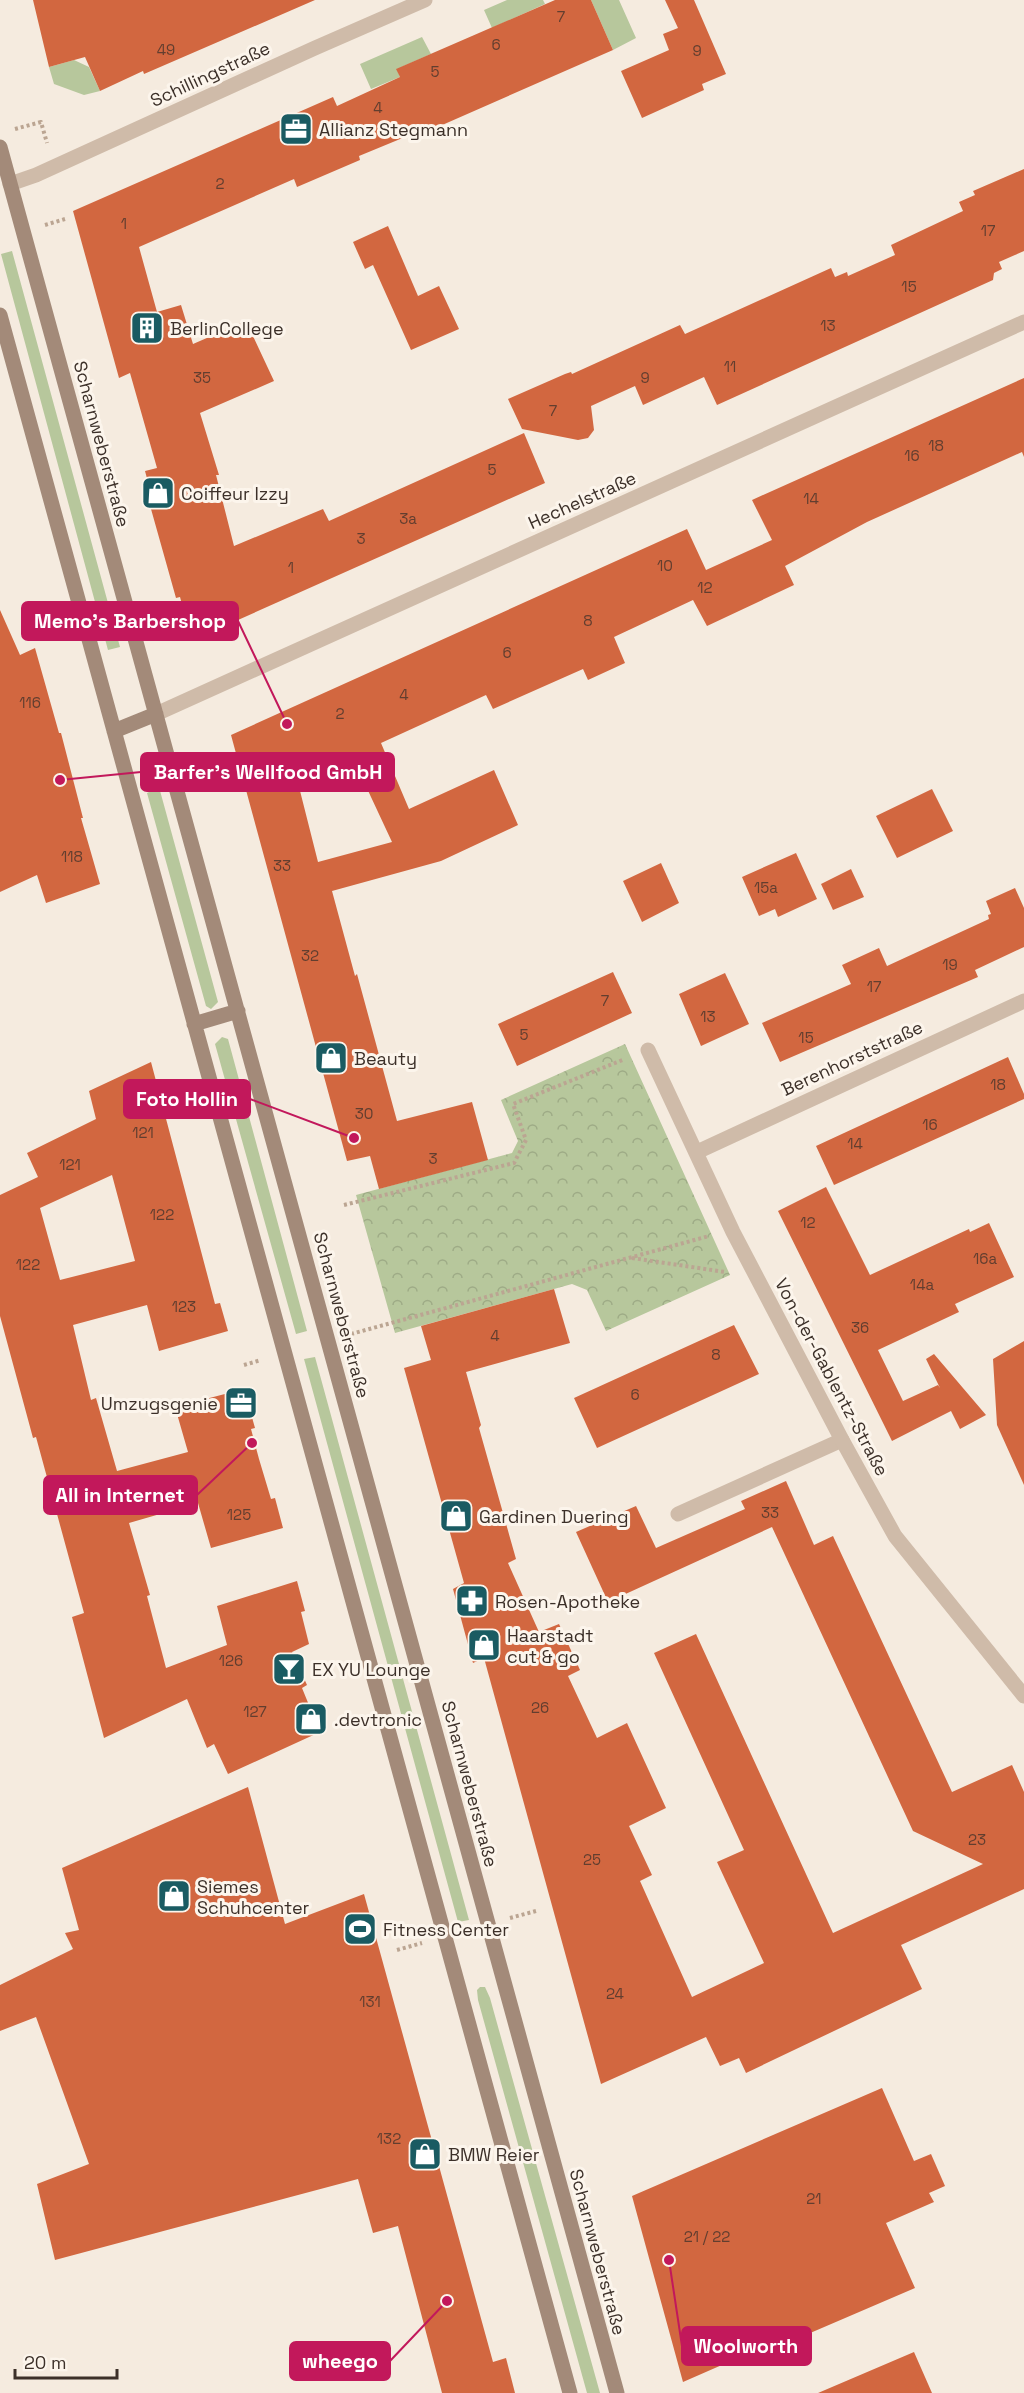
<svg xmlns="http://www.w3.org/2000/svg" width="1024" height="2393" viewBox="0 0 1024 2393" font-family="'Space Grotesk',sans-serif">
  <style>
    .grass { fill: #b7c79c }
    .park { fill: url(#park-crowns) }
    .building { fill: #d26740; fill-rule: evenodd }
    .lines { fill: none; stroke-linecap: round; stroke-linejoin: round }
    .path { stroke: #bba592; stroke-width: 4; stroke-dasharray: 3 3; stroke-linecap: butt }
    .service { stroke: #cfbba9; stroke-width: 15 }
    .minor { stroke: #cfbba9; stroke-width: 15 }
    .secondary { stroke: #a38a79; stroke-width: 15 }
    .labels { text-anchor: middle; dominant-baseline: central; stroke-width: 6; stroke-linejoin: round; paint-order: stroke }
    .number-label { font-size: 15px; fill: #623e2f }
    .street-label { font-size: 18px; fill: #3c3029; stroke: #fcf5ec }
    .poi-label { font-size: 18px; fill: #3c3029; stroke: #fcf5ec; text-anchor: start }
    .leader { fill: none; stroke: #c2185b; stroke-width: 2 }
    .callout-dot { fill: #c2185b; stroke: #fcf5ec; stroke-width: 2 }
    .callout { fill: #c2185b; stroke: #c2185b; stroke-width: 2 }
    .callout-label { font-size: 20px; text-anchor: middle; font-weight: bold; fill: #fff }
  </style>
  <defs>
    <pattern id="park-crowns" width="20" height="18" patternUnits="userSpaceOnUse" patternTransform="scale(1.5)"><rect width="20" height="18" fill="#b7c79c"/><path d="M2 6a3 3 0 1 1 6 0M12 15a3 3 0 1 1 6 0" fill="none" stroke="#9eab86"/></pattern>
  </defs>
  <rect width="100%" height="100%" fill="#f5ebdf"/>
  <path class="grass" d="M507,0H543L545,4L492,28L484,10Z
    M591,0H619L636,38L613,50Z
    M422,37L431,54L397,69L400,77L371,89L360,64Z
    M74,60L89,67L100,91L84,95L54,84L49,67Z
    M12,251L120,647L108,650L1,254Z
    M159,787L218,1002L211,1009L206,1006L147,793Z
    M222,1037L228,1039L307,1331L296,1334L215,1044Z
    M315,1357L469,1920L458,1922L304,1359Z
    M480,1987H485L490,1998L600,2393H587L478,2000L477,1990Z"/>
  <path class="park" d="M625,1044L730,1275L606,1331L587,1290L572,1284L395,1333L356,1195L512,1153L518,1141L501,1100Z"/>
  <path class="building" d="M33,0H315L144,74L143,71L100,91L85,57L49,67Z
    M555,0H591L613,50L424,133L422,130L359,156L360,160L297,187L294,179L139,247L157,312L181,305L193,344L246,321L274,381L200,413L219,475H216L234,546L323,509L329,521L524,433L545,483L202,636L189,631L180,597L176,598L151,509L155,508L145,471L157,468L130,373L119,378L73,211L333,97L337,106L400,77L396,69Z
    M665,0H694L726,74L702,84L704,90L642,118L621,71L669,50L663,34L678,28Z
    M1024,169V251L999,262L1002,269L994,273L993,280L717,405L704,377L643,405L635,386L591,406L594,430L588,438L578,440L522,429L508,399L565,374L571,372L572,374L680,325L685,334L831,268L835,277L847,272L848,276L895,255L891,245L963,211L959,202L975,195L973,191Z
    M388,226L418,296L439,286L459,329L411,350L373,265L365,269L353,242Z
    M1024,378V457L1022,452L867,522L785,566L794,585L707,626L693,600L614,637L625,663L588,680L583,669L493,709L486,695L381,743L409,809L494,770L518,825L441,861L332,891L355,976L357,974L397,1121L472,1102L488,1160L379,1189L370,1156L347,1161L231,735L687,529L706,570L772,540L752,500ZM350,752L392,842L318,862L296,775Z
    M0,610L20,655L35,648L59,733H61L83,818H81L100,884L46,903L37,875L0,892Z
    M932,789L953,831L897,858L876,816Z
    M796,853L817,899L778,917L775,909L759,916L742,877Z
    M661,863L679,903L642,922L623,881Z
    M851,869L864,897L833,910L821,884Z
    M1015,888L1024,908V947L975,970L978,977L780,1062L762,1023L851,984L842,965L879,948L887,966L989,919L988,915L991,914L986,901Z
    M613,972L632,1013L517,1066L498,1024Z
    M725,973L749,1024L701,1046L679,994Z
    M1008,1057L1024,1094V1099L834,1185L816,1146Z
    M151,1062L215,1304L220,1303L228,1331L159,1351L147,1305L73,1325L91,1400L96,1398L117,1471L188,1452L175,1407L244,1389L255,1428L251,1429L259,1459L271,1499L275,1498L283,1528L211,1548L198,1503L129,1523L150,1595L147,1596L166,1668L227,1645L217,1606L297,1581L305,1611L301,1612L309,1644L292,1652L307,1685L302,1688L320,1732L228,1774L214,1744L207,1748L187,1699L104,1738L72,1617L84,1613L36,1437L33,1438L0,1316V1195L38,1177L27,1153L96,1119L89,1091ZM112,1175L135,1261L60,1280L40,1208Z
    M826,1187L870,1275L969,1229L970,1232L989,1223L1014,1277L955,1304L959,1312L878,1350L903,1401L938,1385L940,1388L926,1359L934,1354L986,1415L960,1429L951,1411L892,1441L778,1211Z
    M554,1289L570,1343L466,1372L481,1425L479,1428L516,1559L508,1563L539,1632L559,1624L580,1670L568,1676L597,1738L627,1723L666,1808L629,1826L652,1875L640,1881L692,1997L764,1963L717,1862L744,1850L654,1653L696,1634L833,1933L983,1864L913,1831L772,1527L608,1602L576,1532L636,1506L656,1548L745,1509L741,1501L786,1481L814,1545L833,1536L952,1792L1012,1765L1024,1792V1889L901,1945L922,1989L746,2073L739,2058L720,2066L706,2037L601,2084L484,1658L473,1663L453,1589L464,1583L404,1368L431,1360L421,1326Z
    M734,1325L759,1374L597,1448L574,1398Z
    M1024,1341V1485L997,1425L993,1359Z
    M248,1787L285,1924L364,1894L493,2362L506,2358L515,2393H442L398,2226L373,2233L358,2179L55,2260L37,2184L89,2164L36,2017L0,2031V1985L73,1949L65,1933L79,1930L62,1868Z
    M882,2088L914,2161L931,2154L945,2186L929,2193L934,2202L886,2223L915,2288L766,2352L763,2347L683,2382L632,2196Z
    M914,2352L932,2393H818Z"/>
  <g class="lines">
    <path class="path" d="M15,129L41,122L47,143
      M45,225L65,219
      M344,1205L514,1163L526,1140L513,1104L625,1059
      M632,1258L725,1272
      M351,1334L709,1236
      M244,1365L261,1360
      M510,1918L536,1911
      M397,1950L422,1943"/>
    <path class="service" d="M678,1514L842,1440"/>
    <path class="minor" d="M10,184L36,175L315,48L425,0
      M156,714L1024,322
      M648,1050L733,1232L842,1440L895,1536L1024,1696
      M697,1152L1024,1001"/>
    <path class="secondary" d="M0,147L617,2393
      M0,315L570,2393
      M114,731L156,714
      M194,1024L238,1011"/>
  </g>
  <defs>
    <symbol id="office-square" viewBox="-11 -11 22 22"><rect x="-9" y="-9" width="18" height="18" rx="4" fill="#1a5b62" stroke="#fcf5ec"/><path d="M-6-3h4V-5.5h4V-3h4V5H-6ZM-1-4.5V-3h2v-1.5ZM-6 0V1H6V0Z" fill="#fff"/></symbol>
    <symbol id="building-square" viewBox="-11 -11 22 22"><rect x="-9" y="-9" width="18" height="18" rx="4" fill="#1a5b62" stroke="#fcf5ec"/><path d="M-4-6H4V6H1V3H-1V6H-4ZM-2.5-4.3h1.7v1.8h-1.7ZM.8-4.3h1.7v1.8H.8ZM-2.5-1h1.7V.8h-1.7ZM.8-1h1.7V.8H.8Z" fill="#fff"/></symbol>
    <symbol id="shop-square" viewBox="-11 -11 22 22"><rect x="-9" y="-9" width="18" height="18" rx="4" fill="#1a5b62" stroke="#fcf5ec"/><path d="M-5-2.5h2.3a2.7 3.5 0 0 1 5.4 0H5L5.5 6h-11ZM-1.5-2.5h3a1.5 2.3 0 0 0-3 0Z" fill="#fff"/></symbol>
    <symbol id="pharmacy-square" viewBox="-11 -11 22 22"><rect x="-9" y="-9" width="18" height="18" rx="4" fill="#1a5b62" stroke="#fcf5ec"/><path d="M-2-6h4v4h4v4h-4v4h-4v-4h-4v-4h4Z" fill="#fff"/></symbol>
    <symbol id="bar-square" viewBox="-11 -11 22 22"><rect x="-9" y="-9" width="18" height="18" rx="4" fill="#1a5b62" stroke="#fcf5ec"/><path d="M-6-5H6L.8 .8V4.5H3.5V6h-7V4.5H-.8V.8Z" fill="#fff"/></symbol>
    <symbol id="stadium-square" viewBox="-11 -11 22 22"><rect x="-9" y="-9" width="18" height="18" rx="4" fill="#1a5b62" stroke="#fcf5ec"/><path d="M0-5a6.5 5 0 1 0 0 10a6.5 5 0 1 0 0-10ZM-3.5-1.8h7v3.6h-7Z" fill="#fff"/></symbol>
  </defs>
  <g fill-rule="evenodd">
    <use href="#office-square" x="277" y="110" width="38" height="38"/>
    <use href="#building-square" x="128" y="309" width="38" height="38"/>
    <use href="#shop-square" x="139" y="474" width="38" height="38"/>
    <use href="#shop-square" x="312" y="1039" width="38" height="38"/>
    <use href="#office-square" x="222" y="1384" width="38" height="38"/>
    <use href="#shop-square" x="437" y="1497" width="38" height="38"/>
    <use href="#pharmacy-square" x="453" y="1582" width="38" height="38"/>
    <use href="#shop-square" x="465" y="1626" width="38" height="38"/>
    <use href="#bar-square" x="270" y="1650" width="38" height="38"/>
    <use href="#shop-square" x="292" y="1700" width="38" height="38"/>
    <use href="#shop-square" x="155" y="1877" width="38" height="38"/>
    <use href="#stadium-square" x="341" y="1910" width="38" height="38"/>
    <use href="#shop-square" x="406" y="2135" width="38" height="38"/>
  </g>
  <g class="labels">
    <g class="number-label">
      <text x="561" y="16">7</text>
      <text x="496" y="44">6</text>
      <text x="166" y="49">49</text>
      <text x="697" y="50">9</text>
      <text x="435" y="71">5</text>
      <text x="378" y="107">4</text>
      <text x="220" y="183">2</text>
      <text x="124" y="223">1</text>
      <text x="988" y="230">17</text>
      <text x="909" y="286">15</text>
      <text x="828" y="325">13</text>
      <text x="730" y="366">11</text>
      <text x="202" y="377">35</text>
      <text x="645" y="377">9</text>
      <text x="553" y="410">7</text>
      <text x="936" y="445">18</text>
      <text x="912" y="455">16</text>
      <text x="492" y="469">5</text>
      <text x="811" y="498">14</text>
      <text x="408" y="518">3a</text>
      <text x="361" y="538">3</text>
      <text x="665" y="565">10</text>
      <text x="291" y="567">1</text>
      <text x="705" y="587">12</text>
      <text x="588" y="620">8</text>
      <text x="507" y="652">6</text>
      <text x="404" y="694">4</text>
      <text x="30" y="702">116</text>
      <text x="340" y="713">2</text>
      <text x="72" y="856">118</text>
      <text x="282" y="865">33</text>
      <text x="766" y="887">15a</text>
      <text x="310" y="955">32</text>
      <text x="950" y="964">19</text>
      <text x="874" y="986">17</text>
      <text x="605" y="1000">7</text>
      <text x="708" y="1016">13</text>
      <text x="524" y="1034">5</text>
      <text x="806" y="1037">15</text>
      <text x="998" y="1084">18</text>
      <text x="364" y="1113">30</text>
      <text x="930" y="1124">16</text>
      <text x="143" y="1132">121</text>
      <text x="855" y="1143">14</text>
      <text x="433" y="1158">3</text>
      <text x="70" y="1164">121</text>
      <text x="162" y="1214">122</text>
      <text x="808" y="1222">12</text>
      <text x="985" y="1258">16a</text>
      <text x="28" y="1264">122</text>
      <text x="922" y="1284">14a</text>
      <text x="184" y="1306">123</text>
      <text x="860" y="1327">36</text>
      <text x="495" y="1335">4</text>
      <text x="716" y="1354">8</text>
      <text x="635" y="1394">6</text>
      <text x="770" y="1512">33</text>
      <text x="239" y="1514">125</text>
      <text x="231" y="1660">126</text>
      <text x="540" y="1707">26</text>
      <text x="255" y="1711">127</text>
      <text x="977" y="1839">23</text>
      <text x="592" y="1859">25</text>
      <text x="615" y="1993">24</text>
      <text x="370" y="2001">131</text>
      <text x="389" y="2138">132</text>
      <text x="814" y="2198">21</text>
      <text x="707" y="2236">21 / 22</text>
    </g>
    <g class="street-label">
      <text transform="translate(210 74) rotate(-25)">Schillingstraße</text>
      <text transform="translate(102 444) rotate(75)">Scharnweberstraße</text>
      <text transform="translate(582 500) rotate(-24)">Hechelstraße</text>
      <text transform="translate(852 1058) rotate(-25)">Berenhorststraße</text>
      <text transform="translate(342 1315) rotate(75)">Scharnweberstraße</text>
      <text transform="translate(832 1377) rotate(62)">Von-der-Gablentz-Straße</text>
      <text transform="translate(470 1784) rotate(75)">Scharnweberstraße</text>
      <text transform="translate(598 2252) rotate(75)">Scharnweberstraße</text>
    </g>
    <g class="poi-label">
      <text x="319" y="129">Allianz Stegmann</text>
      <text x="170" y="328">BerlinCollege</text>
      <text x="181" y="493">Coiffeur Izzy</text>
      <text x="354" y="1058">Beauty</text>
      <text x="218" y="1403" text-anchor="end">Umzugsgenie</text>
      <text x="479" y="1516">Gardinen Duering</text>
      <text x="495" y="1601">Rosen-Apotheke</text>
      <text x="507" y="1635">Haarstadt<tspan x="507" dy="21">cut &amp; go</tspan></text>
      <text x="312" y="1669">EX YU Lounge</text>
      <text x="334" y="1719">.devtronic</text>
      <text x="197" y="1886">Siemes<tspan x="197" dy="21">Schuhcenter</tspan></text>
      <text x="383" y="1929">Fitness Center</text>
      <text x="448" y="2154">BMW Reier</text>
    </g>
  </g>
  <path class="leader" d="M287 724L238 621M60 780L141 772M354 1138L250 1099M252 1443L197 1495M669 2260L682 2346M447 2301L390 2361"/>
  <g class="callout-dot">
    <circle cx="287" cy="724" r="6"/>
    <circle cx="60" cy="780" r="6"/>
    <circle cx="354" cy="1138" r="6"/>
    <circle cx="252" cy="1443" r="6"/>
    <circle cx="669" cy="2260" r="6"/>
    <circle cx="447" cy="2301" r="6"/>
  </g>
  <g class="callout">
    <rect x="22" y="602" width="216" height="38" rx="6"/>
    <rect x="141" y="753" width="253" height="38" rx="6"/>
    <rect x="124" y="1080" width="126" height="38" rx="6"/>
    <rect x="44" y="1476" width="153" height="38" rx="6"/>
    <rect x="682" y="2327" width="129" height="38" rx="6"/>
    <rect x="290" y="2342" width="100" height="38" rx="6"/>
  </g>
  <g class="callout-label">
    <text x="130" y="628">Memo's Barbershop</text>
    <text x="268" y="779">Barfer's Wellfood GmbH</text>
    <text x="187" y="1106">Foto Hollin</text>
    <text x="120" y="1502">All in Internet</text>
    <text x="746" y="2353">Woolworth</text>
    <text x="340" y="2368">wheego</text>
  </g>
  <path d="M15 2369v9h102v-9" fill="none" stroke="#3c3029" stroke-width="3"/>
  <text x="24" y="2369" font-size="18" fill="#3c3029" stroke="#fcf5ec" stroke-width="4.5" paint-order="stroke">20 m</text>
</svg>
